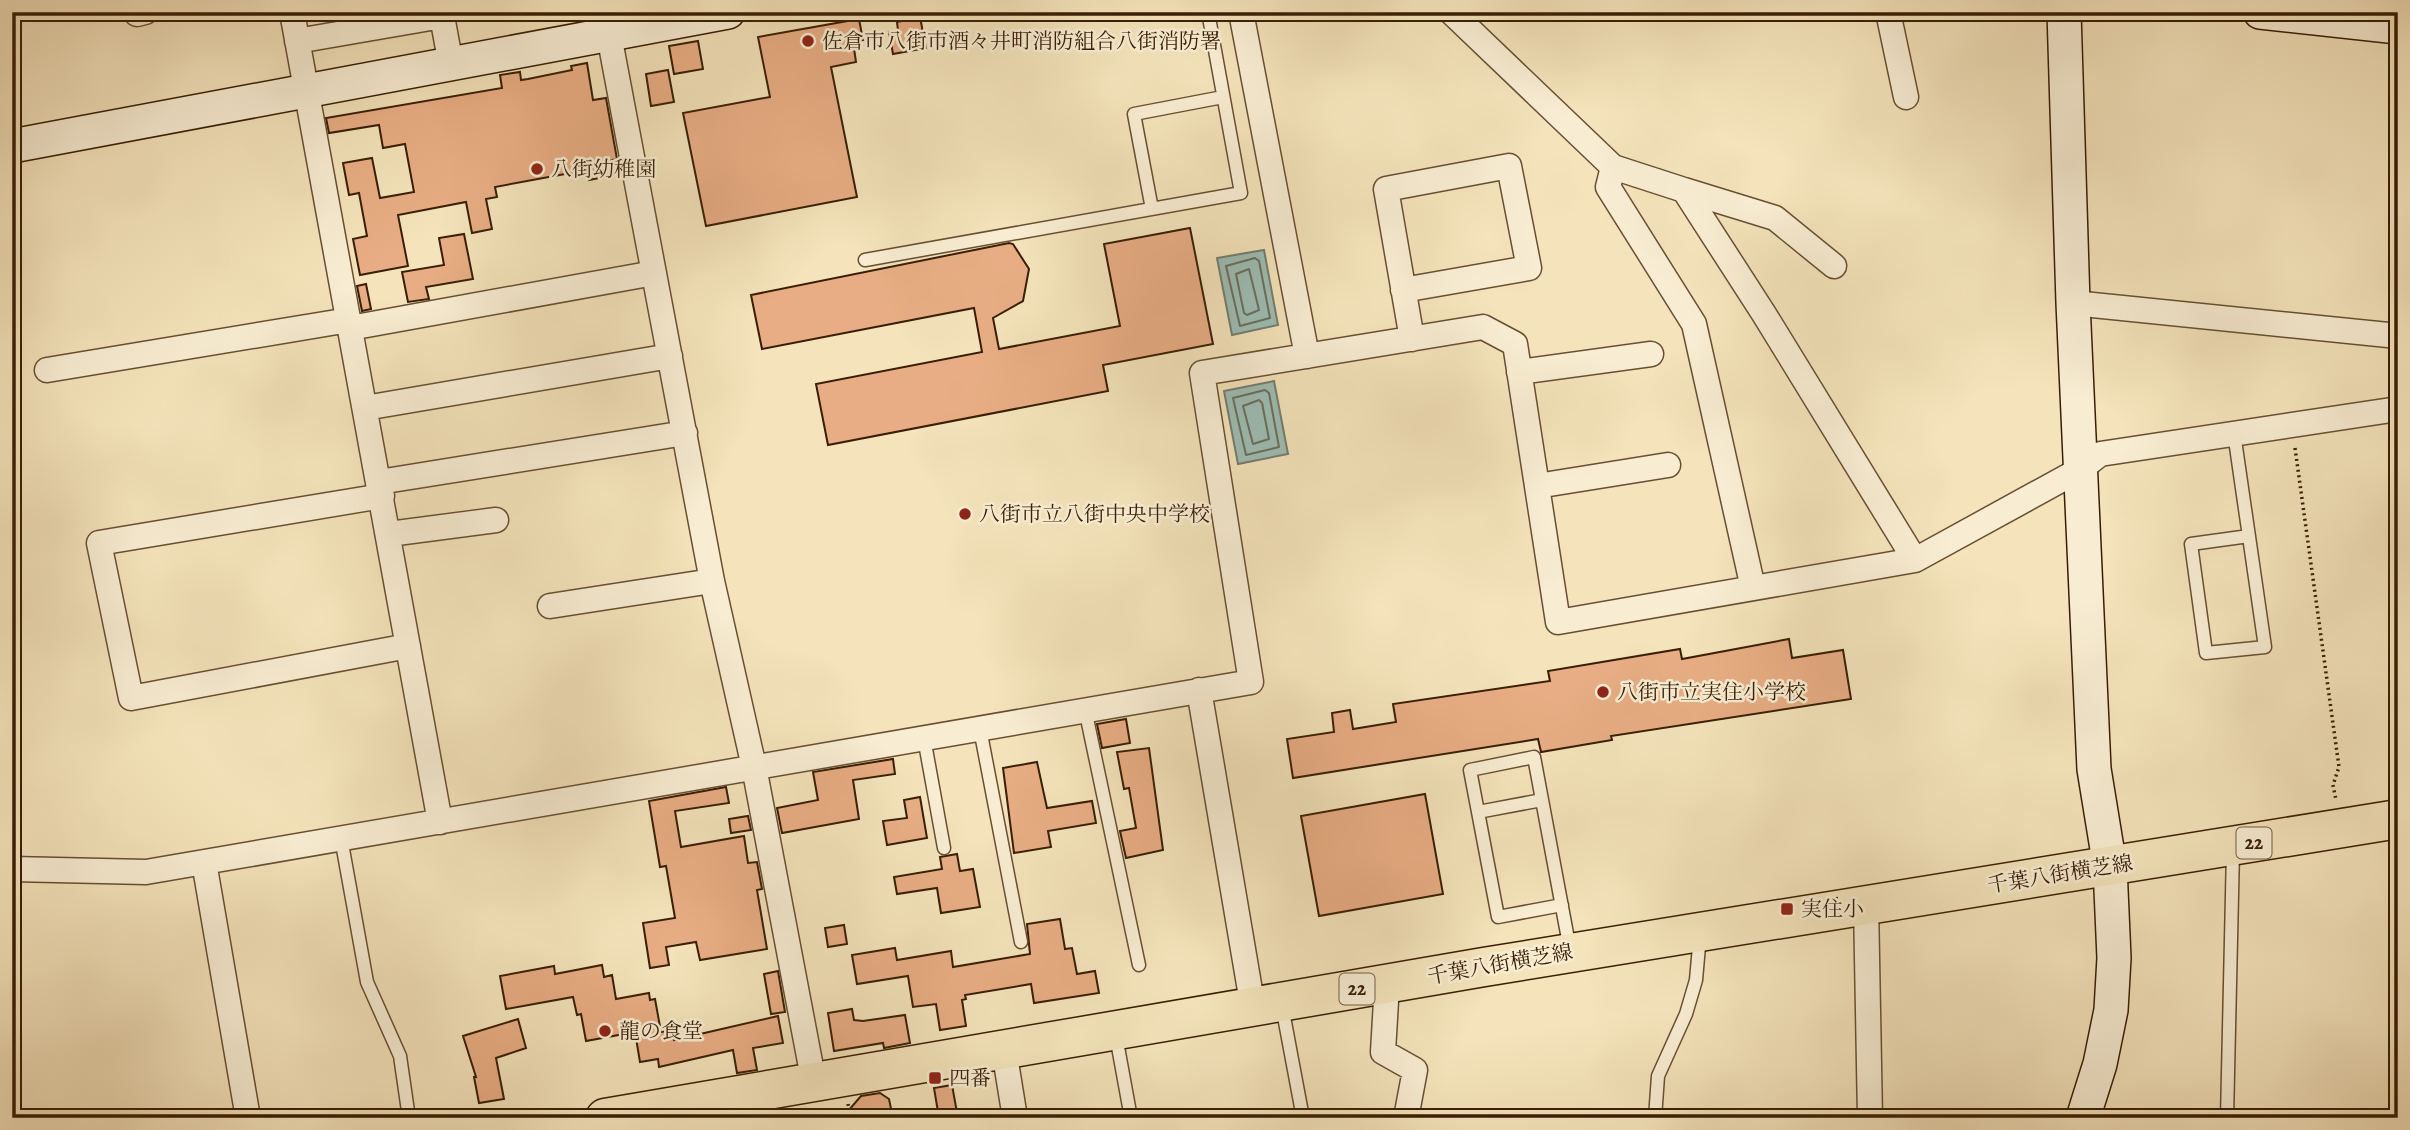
<svg xmlns="http://www.w3.org/2000/svg" width="2410" height="1130" viewBox="0 0 2410 1130" font-family="Alegreya,'Noto Serif JP',serif">
  <style>
    .water { fill: #9cbdb5; stroke: #747d6f; stroke-width: 2 }
    .lines { fill: none; stroke-linecap: round; stroke-linejoin: round }
    .shore { stroke: #6a6e5d; stroke-width: 2 }
    .building { fill: #e8ad84; stroke: #391e05; stroke-width: 2 }
    .lane-casing { stroke: #684f32; stroke-width: 15 }
    .street-casing { stroke: #684f32; stroke-width: 27 }
    .secondary-casing { stroke: #391e05; stroke-width: 36 }
    .primary-casing { stroke: #391e05; stroke-width: 41 }
    .path { stroke: #391e05; stroke-width: 3.5; stroke-dasharray: 2 3.5; stroke-linecap: butt }
    .lane { stroke: #f8edd3; stroke-width: 12 }
    .street { stroke: #f8edd3; stroke-width: 24 }
    .secondary { stroke: #f8edd3; stroke-width: 33 }
    .primary { stroke: #f4e3bb; stroke-width: 38 }
    .path-bridge { stroke: #391e05; stroke-width: 3.5; stroke-dasharray: 2 3.5; stroke-linecap: butt }
    .poi-dot { fill: #8f2418; stroke: #f8edd3; stroke-width: 2.5 }
    .labels { text-anchor: middle; dominant-baseline: central; stroke-width: 5; stroke-linejoin: round; paint-order: stroke }
    .shield { fill: #f8edd3; stroke: #725c43; stroke-width: 2 }
    .shield-label { font-size: 19px; font-weight: bold; fill: #391e05 }
    .poi-label { font-size: 21px; fill: #391e05; stroke: #f8edd3; text-anchor: start }
    .street-label { font-size: 21px; fill: #391e05; stroke: #f8edd3 }
  </style>
  <rect width="100%" height="100%" fill="#f4e3bb"/>
  <filter id="stains"><feTurbulence type="fractalNoise" baseFrequency=".00286" numOctaves="4"/><feColorMatrix values="0 0 0 0 .2 0 0 0 0 .09 0 0 0 0 .02 0 0 0 .5 -.17"/></filter>
  <radialGradient id="worn" r=".72"><stop offset=".6" stop-color="#630" stop-opacity="0"/><stop offset="1" stop-color="#630" stop-opacity=".3"/></radialGradient>
  <path class="water" d="M1264,250L1278,325L1232,335L1217,258Z
    M1274,381L1288,454L1238,464L1224,391Z"/>
  <g class="lines">
    <path class="shore" d="M1255,258L1259,261L1270,318L1240,326L1226,266Z
      M1249,269L1259,310L1247,315L1244,313L1236,274Z
      M1265,390L1269,393L1279,447L1246,455L1233,398Z
      M1259,400L1262,403L1269,439L1253,444L1243,406Z"/>
  </g>
  <path class="building" d="M920,17L926,48L893,54L889,32L898,31L897,22Z
    M859,19L863,40L853,42L856,62L831,67L857,197L706,226L683,113L770,97L758,37Z
    M698,41L703,69L674,74L669,46Z
    M587,63L593,100L606,98L617,159L608,161L610,176L589,180L587,170L495,187L497,197L486,199L492,229L472,233L466,202L398,215L408,266L360,275L353,239L367,236L359,193L349,195L343,163L372,158L380,198L414,192L405,144L383,148L379,125L329,133L326,118L502,88L500,75L520,72L521,80L528,79L572,70L571,66Z
    M668,70L674,102L651,106L646,74Z
    M1190,228L1213,344L1103,365L1108,391L828,445L816,384L982,352L974,308L762,349L751,295L1009,243L1013,244L1029,269L1023,301L993,318L999,349L1120,326L1104,244Z
    M464,234L473,279L426,287L429,299L408,302L402,272L444,265L439,238Z
    M366,284L371,309L362,311L357,286Z
    M1789,639L1792,658L1843,650L1851,699L1611,736L1612,740L1541,752L1538,739L1293,778L1287,739L1334,732L1332,713L1350,710L1353,729L1396,722L1393,704L1550,681L1548,671L1680,649L1682,659Z
    M1126,719L1130,743L1102,748L1097,724Z
    M1149,748L1163,850L1126,858L1120,831L1136,828L1129,788L1124,789L1117,752Z
    M893,759L895,774L853,780L859,819L782,833L777,808L818,800L813,772Z
    M1037,762L1047,808L1092,801L1096,823L1048,831L1051,847L1014,853L1003,768Z
    M726,787L729,803L675,811L681,847L744,836L748,863L757,862L762,889L757,890L767,949L700,960L696,942L666,947L669,965L650,968L643,923L675,918L666,866L660,867L649,801Z
    M1425,794L1443,894L1319,916L1301,816Z
    M920,797L927,838L887,845L883,821L907,818L904,800Z
    M748,816L751,830L731,833L729,819Z
    M957,854L960,871L973,869L980,907L941,913L937,888L897,894L894,877L942,869L940,857Z
    M1060,919L1065,949L1072,948L1077,974L1095,971L1099,993L1034,1003L1031,984L965,995L966,999L962,1000L966,1026L940,1030L936,1004L913,1007L908,976L857,984L852,955L895,948L897,960L951,951L953,967L1030,954L1027,924Z
    M844,925L847,944L828,947L825,928Z
    M602,965L604,977L612,975L616,999L649,993L650,1000L655,999L661,1032L672,1030L674,1040L778,1016L783,1043L753,1048L757,1070L737,1073L733,1050L659,1067L658,1059L640,1062L635,1032L586,1041L581,1014L577,1015L573,997L506,1009L500,976L554,966L555,974Z
    M778,971L785,1012L771,1014L764,974Z
    M852,1009L854,1020L863,1021L905,1015L910,1043L884,1048L883,1043L834,1051L828,1013Z
    M518,1019L526,1048L496,1058L504,1099L479,1103L474,1077H476L463,1036Z
    M952,1085L958,1118H939L934,1088Z
    M880,1093L889,1099L893,1118H842L861,1096Z"/>
  <g class="lines">
    <defs>
      <path id="lane" d="M1152,209L1134,114L1223,97
        M865,260L1241,193L1208,12
        M2234,433L2265,647L2206,653L2191,544L2249,536
        M1085,709L1139,965
        M980,729L1021,942
        M924,738L944,848
        M1478,812L1542,800
        M341,838L367,982L400,1056L409,1118
        M1562,905L1498,917L1470,770L1534,757L1568,939L1570,949
        M1282,1006L1303,1118
        M1116,1036L1131,1118
        M1655,1118L1658,1076L1686,1014L1696,980L1700,935
        M2227,1118L2233,850"/>
      <path id="street" d="M292,12L440,822
        M1241,12L1307,356
        M1451,12L1613,167L1684,190L1764,314L1915,560
        M1888,12L1906,97
        M137,14L145,12
        M609,35L712,581L754,767L814,1083
        M297,41L442,16L451,65
        M1613,167L1608,187L1694,324L1753,588
        M1684,190L1775,218L1834,266
        M1403,290L1529,268L1509,166L1386,189L1412,339
        M2073,303L2398,336
        M350,328L654,273
        M47,370L349,320
        M1519,372L1651,354
        M365,408L670,356
        M379,482L685,433
        M1537,486L1668,465
        M382,496L99,543L131,698L408,646
        M389,534L496,520
        M550,606L712,581
        M1199,690L1253,1008
        M204,862L248,1118
        M12,869L146,872L1251,682L1202,373L1483,327L1515,344L1558,622L1915,560L2081,469L2100,454L2398,409
        M1866,904L1870,1118
        M1387,984L1383,1052L1415,1070L1406,1118
        M1004,1050L1015,1118"/>
      <path id="secondary" d="M2064,12L2073,303L2094,769L2110,867L2114,958L2111,1010L2100,1064L2083,1118
        M2260,12L2398,27
        M12,146L728,12"/>
      <path id="primary" d="M605,1118L1484,967L2398,819"/>
    </defs>
    <use href="#lane" class="lane-casing"/>
    <use href="#street" class="street-casing"/>
    <use href="#secondary" class="secondary-casing"/>
    <use href="#primary" class="primary-casing"/>
    <path class="path" d="M2295,448L2339,767L2333,785L2336,800
      M848,1104L851,1118"/>
    <use href="#lane" class="lane"/>
    <use href="#street" class="street"/>
    <use href="#secondary" class="secondary"/>
    <use href="#primary" class="primary"/>
    <path class="path-bridge" d="M1836,897L1840,916"/>
  </g>
  <g class="poi-dot">
    <circle cx="808" cy="41" r="7"/>
    <circle cx="537" cy="169" r="7"/>
    <circle cx="965" cy="514" r="7"/>
    <circle cx="1603" cy="692" r="7"/>
    <rect x="1780" y="902" width="14" height="14" rx="3.5"/>
    <circle cx="605" cy="1031" r="7"/>
    <rect x="928" y="1071" width="14" height="14" rx="3.5"/>
  </g>
  <g class="labels">
    <g class="shield">
      <rect x="2236.5" y="827.5" width="35" height="31" rx="5"/>
      <rect x="1339.5" y="973.5" width="35" height="31" rx="5"/>
    </g>
    <g class="shield-label">
      <text x="2254" y="843">22</text>
      <text x="1357" y="989">22</text>
    </g>
    <g class="poi-label">
      <text x="822" y="41">佐倉市八街市酒々井町消防組合八街消防署</text>
      <text x="551" y="169">八街幼稚園</text>
      <text x="979" y="514">八街市立八街中央中学校</text>
      <text x="1617" y="692">八街市立実住小学校</text>
      <text x="1801" y="909">実住小</text>
      <text x="619" y="1031">龍の食堂</text>
      <text x="949" y="1078">四番</text>
    </g>
    <g class="street-label">
      <text transform="translate(2060 874) rotate(-9)">千葉八街横芝線</text>
      <text transform="translate(1500 964) rotate(-10)">千葉八街横芝線</text>
    </g>
  </g>
  <rect width="2410" height="1130" fill="none" stroke="#f4e3bb" stroke-width="42"/>
  <rect x="14" y="14" width="2382" height="1102" fill="none" stroke="#391e05" stroke-width="3.5"/>
  <rect x="21" y="21" width="2368" height="1088" fill="none" stroke="#391e05" stroke-width="2"/>
  <rect width="100%" height="100%" filter="url(#stains)"/>
  <rect width="100%" height="100%" fill="url(#worn)"/>
</svg>
